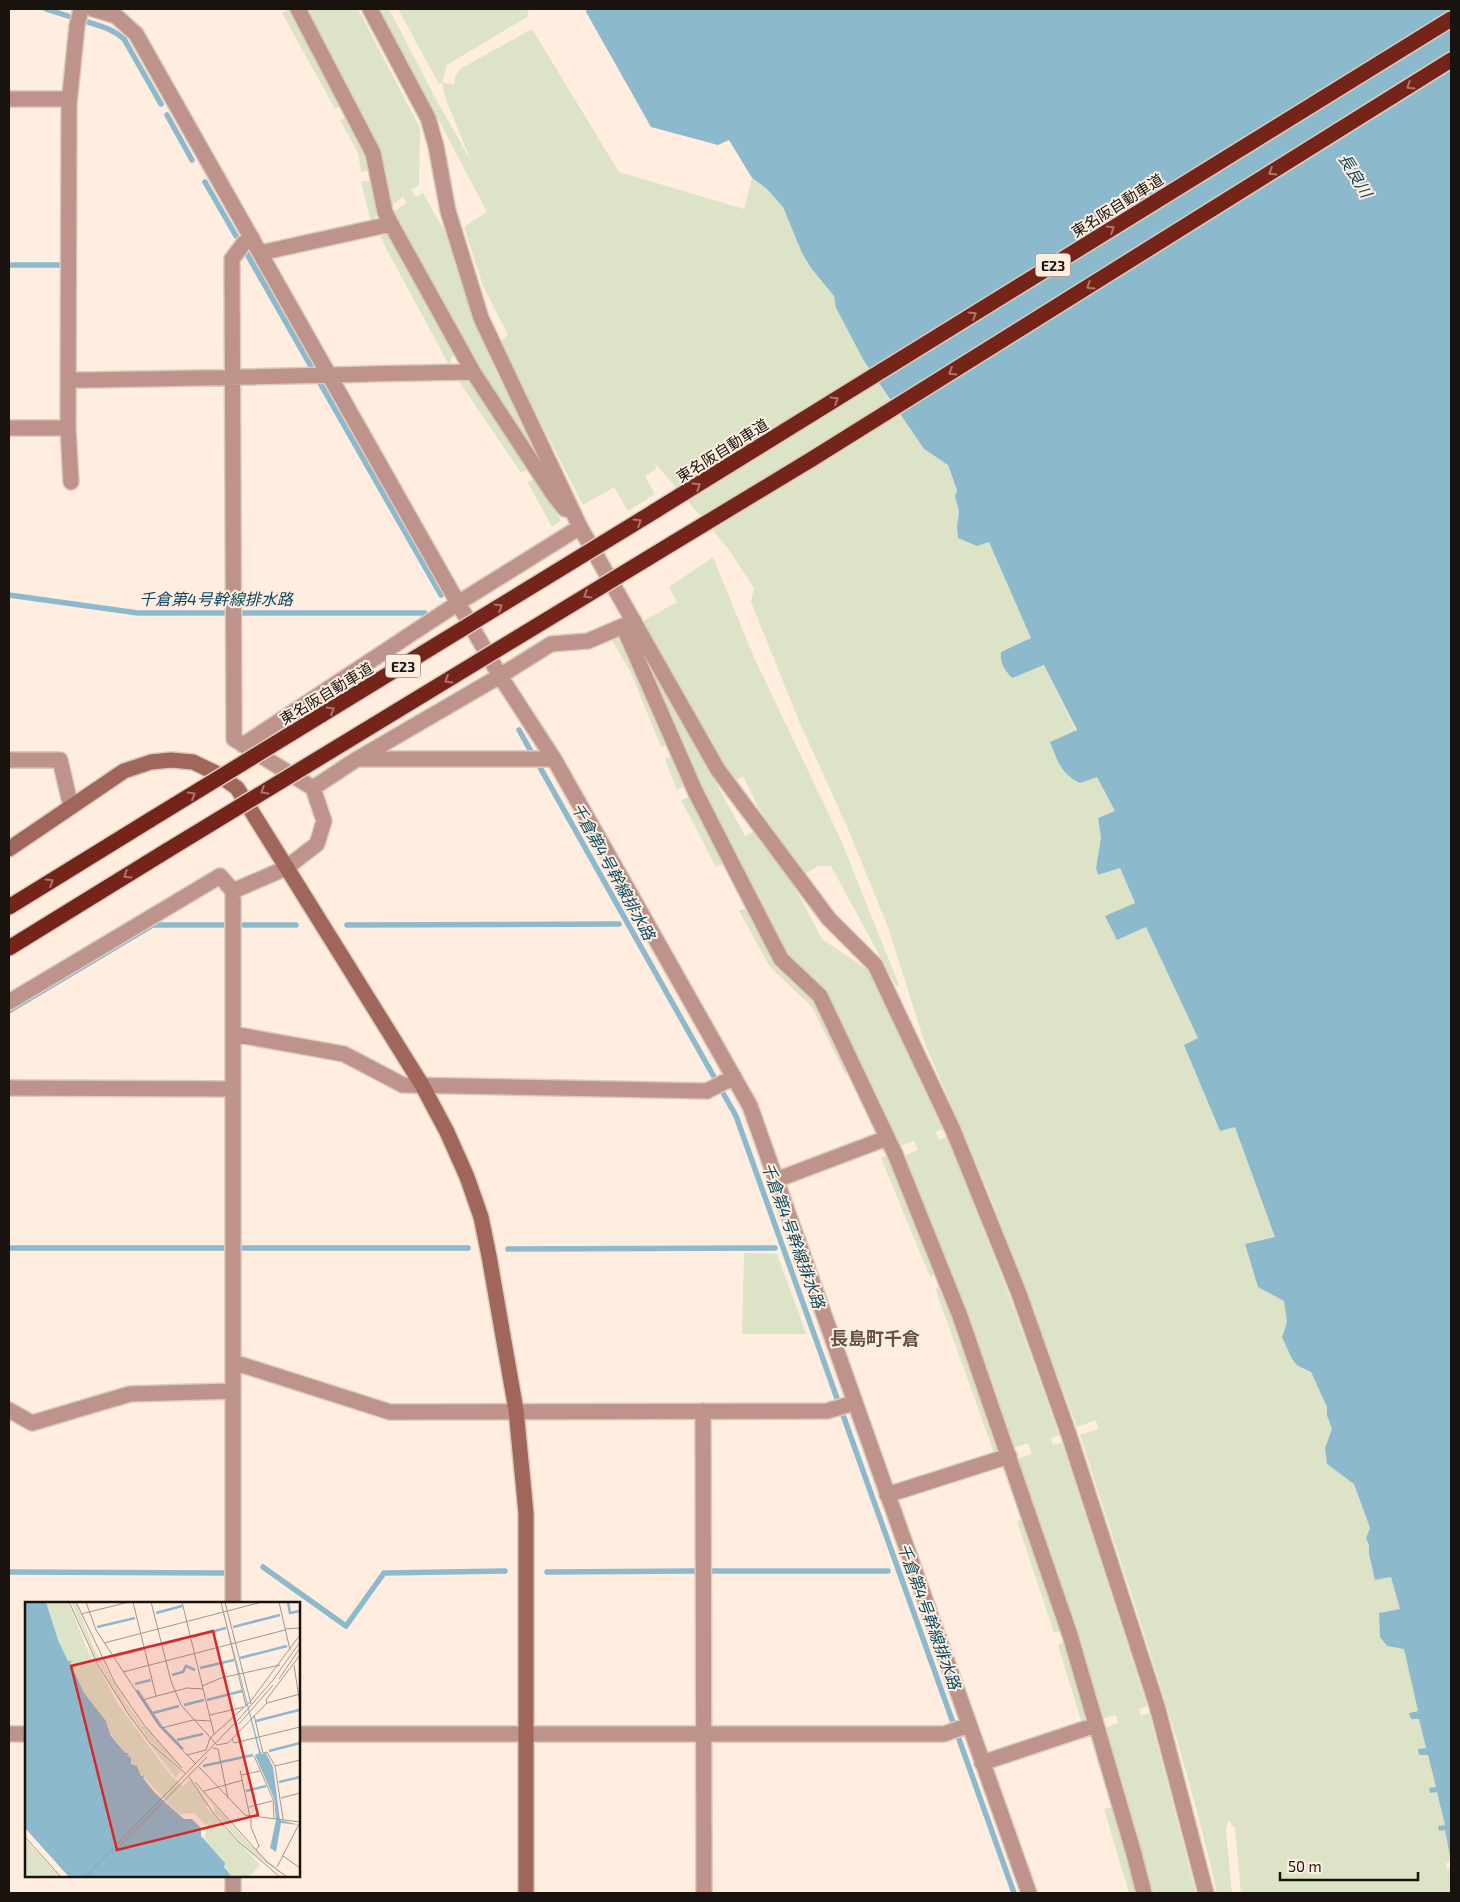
<svg xmlns="http://www.w3.org/2000/svg" width="1460" height="1902" viewBox="0 0 1460 1902" font-family="'Exo 2','Noto Sans JP',sans-serif">
  <style>
    .green { fill: #dce3c6 }
    .water { fill: #8db9cd }
    .lines { fill: none; stroke-linecap: round; stroke-linejoin: round }
    .stream { stroke: #8db9cd; stroke-width: 5.5 }
    .street-casing { stroke: #dacbbe; stroke-width: 18 }
    .secondary-casing { stroke: #dacbbe; stroke-width: 18 }
    .highway-casing { stroke: #dacbbe; stroke-width: 18 }
    .street { stroke: #bd938b; stroke-width: 15 }
    .secondary { stroke: #a0655b; stroke-width: 15 }
    .highway { stroke: #75241a; stroke-width: 15 }
    .highway-bridge-casing { stroke: #dacbbe; stroke-width: 18; stroke-linecap: butt }
    .highway-bridge { stroke: #75241a; stroke-width: 15 }
    .oneway { stroke: #ac7569 }
    .labels { text-anchor: middle; dominant-baseline: central; stroke-width: 4; stroke-linejoin: round; paint-order: stroke }
    .shield { fill: #ffeee0; stroke: #5d554d; stroke-width: 1 }
    .shield-label { font-size: 14px; font-weight: bold; fill: #18130e }
    .street-label { font-size: 15px; fill: #18130e; stroke: #ffeee0 }
    .water-label { font-size: 16px; font-style: italic; fill: #0b495e; stroke: #ffeee0 }
    .quarter-label { font-size: 18px; font-weight: bold; fill: #615348; stroke: #ffeee0 }
    .inset-river { fill: none; stroke: #8db9cd; stroke-width: 2.5 }
    .inset-road { fill: none; stroke: #a3968c; stroke-width: 1 }
    .view { fill: #d62828; fill-opacity: 0.15; stroke: #d62828; stroke-width: 2.5 }
    .inset-edge { fill: none; stroke: #18130e; stroke-width: 2.5 }
  </style>
  <rect width="100%" height="100%" fill="#ffeee0"/>
  <path class="green" d="M289,9H293L341,106L335,109L282,13Z
    M302,9H358L420,128L419,185L411,190L416,197L423,193L445,232L469,303L495,370L557,489L467,351L393,212L407,203L403,197L390,206Z
    M380,9H389L437,101L471,161L445,97L442,83L439,84L398,9H529L527,17L447,65L442,82L454,85L455,77L460,69L532,29L619,172L744,209L752,178L767,189L783,207L802,253L811,268L834,296L836,308L864,361L899,413L924,449L948,465L957,490L955,497L959,511L958,517L989,541L1032,638L1001,652L1012,678L1044,665L1115,811L1098,819L1101,838L1096,868L1098,875L1120,868L1135,904L1106,916L1117,940L1146,927L1198,1038L1184,1045L1195,1069L1235,1126L1276,1238L1245,1244L1258,1287L1284,1301L1287,1322L1283,1332L1298,1366L1311,1372L1327,1407V1417L1332,1429L1325,1448L1327,1464L1355,1484L1370,1528L1366,1538L1369,1545V1554L1375,1579L1391,1576L1400,1609L1379,1613L1380,1637L1387,1646L1404,1648L1418,1711L1409,1713L1419,1719L1426,1748L1418,1749L1428,1755L1436,1787L1429,1788L1430,1792L1437,1791L1445,1825L1438,1826L1439,1831L1445,1830L1451,1862L1446,1863L1447,1869L1451,1868V1893H1241L1235,1828L1228,1820L1226,1831L1232,1893H1217C1182,1738 1128,1587 1080,1435L1098,1429L1096,1420L1077,1427L989,1193L925,1044L888,927L848,829L799,721L751,602L754,588L727,547L655,463L656,469L645,476L655,494L628,511L614,487L583,505L499,342L508,335L483,286L464,227L487,212Z
    M349,116L372,169L361,172L358,153L340,120Z
    M372,180L379,209L373,221L371,222L361,182Z
    M390,232L455,350L449,365L380,237Z
    M456,377L470,378L530,468L521,473Z
    M536,477L550,498L561,521L552,527L528,483Z
    M713,557L753,655L841,840L899,985L896,986L831,866H818L805,874L760,811L743,776L734,781L643,621L677,602L669,587Z
    M620,633L667,740L666,745L661,747L631,673L612,640Z
    M640,644L745,836L754,831L793,884L822,939L868,970L943,1129L935,1132L939,1140L947,1137L1009,1295L1059,1435L1051,1438L1053,1445L1062,1443L1147,1706L1139,1709L1141,1716L1149,1713L1196,1893H1149L1103,1728L1118,1723L1116,1715L1100,1719L1016,1459L1032,1454L1028,1443L1013,1448L967,1313L903,1156L918,1150L914,1141L898,1147L825,994L785,955L701,795L638,645Z
    M673,755L686,785L677,790L665,759Z
    M691,796L726,863L716,867L681,800Z
    M749,906L815,999L849,1071L845,1074L812,1007L770,967L739,911Z
    M890,1154L939,1273L930,1277L881,1158Z
    M744,1253L777,1254L806,1333L803,1334H742Z
    M942,1286L1001,1448L998,1455L995,1456L935,1288Z
    M1026,1518L1062,1630L1054,1633L1017,1521Z
    M1063,1642L1067,1644L1090,1717L1083,1727L1058,1645Z
    M1115,1807L1138,1893H1129L1104,1809Z"/>
  <path class="water" d="M587,9H1451V1862L1445,1830L1439,1831L1438,1826L1445,1825L1437,1792L1430,1793L1429,1788L1436,1787L1428,1755H1419L1418,1749L1426,1748L1419,1719H1411L1409,1713L1418,1711L1404,1649L1387,1646L1380,1637L1379,1613L1400,1609L1391,1577L1375,1580L1369,1554V1545L1366,1538L1370,1528L1354,1484L1327,1464L1325,1448L1332,1429L1327,1416V1407L1311,1372L1298,1366L1292,1359L1282,1337L1287,1322L1284,1301L1258,1287L1245,1244L1275,1237L1235,1127L1220,1131L1184,1045L1198,1038L1146,927L1117,940L1105,916L1135,903L1120,868L1098,875L1096,868L1101,838L1098,818L1115,811L1097,777L1080,783C1060,773 1058,761 1050,742L1077,730L1044,665L1012,678C1004,669 1000,663 1001,652L1031,638L989,542L977,546L958,538L957,526L959,511L955,497L957,490L948,465L924,449L864,361L836,308L834,296L811,268L802,253L783,207L767,189L752,178L729,140L718,145L651,127L586,12Z"/>
  <g class="lines">
    <path class="stream" d="M46,9L71,17
      M88,22C101,26 113,29 124,39L161,104
      M167,115L192,160
      M205,182L236,236
      M247,254L313,370
      M9,265H60
      M320,383L441,595
      M9,595L138,613H425
      M519,730L736,1116L1014,1893
      M244,925H296
      M347,925L619,924
      M9,1011L153,925H223
      M9,1248H224
      M242,1248H468
      M508,1249L775,1248
      M263,1567L346,1626L384,1573L505,1571
      M712,1571H888
      M9,1572L223,1573
      M547,1572L696,1571"/>
    <defs>
      <path id="street" d="M93,9L116,16L136,34L458,603L500,676L554,759L750,1106L1029,1893
        M298,9L373,153L385,212L391,224L473,372L553,494L565,509
        M370,9L428,118L436,146L448,211L481,318L580,527L718,770L829,919L875,965L953,1130L1018,1291L1069,1435L1157,1706L1206,1893
        M9,99H69
        M252,238L244,243L232,259L234,739L313,788
        M260,253L391,224
        M68,380C203,379 338,374 473,372
        M9,428H68
        M71,482L68,428L69,104L77,26L81,9
        M634,621L623,626L696,793L744,887L781,959L820,996L895,1154L960,1316L1070,1635L1134,1854L1144,1893
        M243,745L458,603L580,527
        M359,758L500,676L551,644L588,641L623,626
        M9,760H60L71,807
        M233,891L286,868L317,844L324,821L313,788L357,759H554
        M9,1002L220,876L233,891V1603
        M233,1034L344,1054L403,1085L707,1091L734,1077
        M9,1088L233,1089
        M776,1180L887,1138
        M233,1362L390,1412L827,1411L854,1403
        M9,1410L32,1423L130,1394L233,1391
        M703,1411L704,1893
        M887,1495L1009,1456
        M9,1734H26
        M299,1734H944L969,1725
        M982,1763L1096,1725
        M233,1893V1876"/>
      <path id="secondary" d="M9,849L124,771L151,762L171,760L193,762L216,773L237,788L422,1085L447,1132L467,1177L481,1217L489,1256L516,1410L526,1513V1893"/>
      <path id="highway" d="M655,511L1451,19
        M673,543L812,459L1451,60
        M9,907L150,820
        M9,948L168,850"/>
    </defs>
    <use href="#street" class="street-casing"/>
    <use href="#secondary" class="secondary-casing"/>
    <use href="#highway" class="highway-casing"/>
    <use href="#street" class="street"/>
    <use href="#secondary" class="secondary"/>
    <use href="#highway" class="highway"/>
    <defs>
      <path id="highway-bridge" d="M150,820L655,511
        M168,850L673,543"/>
    </defs>
    <use href="#highway-bridge" class="highway-bridge-casing"/>
    <use href="#highway-bridge" class="highway-bridge"/>
  </g>
  <defs><path id="oneway-chevron" d="M-2-3.5L2.5 0L-2 3.5" fill="none" stroke-width="1.6" stroke-linecap="round" stroke-linejoin="round" transform="scale(1.25)"/></defs>
  <g class="oneway">
    <use href="#oneway-chevron" transform="translate(1410 86) rotate(148)"/>
    <use href="#oneway-chevron" transform="translate(1272 172) rotate(148)"/>
    <use href="#oneway-chevron" transform="translate(1111 229) rotate(-32)"/>
    <use href="#oneway-chevron" transform="translate(1090 286) rotate(148)"/>
    <use href="#oneway-chevron" transform="translate(973 315) rotate(-32)"/>
    <use href="#oneway-chevron" transform="translate(952 372) rotate(148)"/>
    <use href="#oneway-chevron" transform="translate(835 400) rotate(-32)"/>
    <use href="#oneway-chevron" transform="translate(697 486) rotate(-32)"/>
    <use href="#oneway-chevron" transform="translate(638 522) rotate(-32)"/>
    <use href="#oneway-chevron" transform="translate(587 595) rotate(149)"/>
    <use href="#oneway-chevron" transform="translate(499 607) rotate(-32)"/>
    <use href="#oneway-chevron" transform="translate(448 680) rotate(149)"/>
    <use href="#oneway-chevron" transform="translate(331 710) rotate(-31)"/>
    <use href="#oneway-chevron" transform="translate(264 791) rotate(149)"/>
    <use href="#oneway-chevron" transform="translate(192 795) rotate(-31)"/>
    <use href="#oneway-chevron" transform="translate(127 875) rotate(148)"/>
    <use href="#oneway-chevron" transform="translate(50 882) rotate(-32)"/>
  </g>
  <g class="labels">
    <g class="shield">
      <rect x="1035.5" y="253.5" width="35" height="23" rx="4"/>
      <rect x="385.5" y="654.5" width="35" height="23" rx="4"/>
    </g>
    <g class="shield-label">
      <text x="1053" y="265">E23</text>
      <text x="403" y="666">E23</text>
    </g>
    <g class="street-label">
      <text transform="translate(1117 205) rotate(-32)">東名阪自動車道</text>
      <text transform="translate(722 450) rotate(-32)">東名阪自動車道</text>
      <text transform="translate(326 693) rotate(-31)">東名阪自動車道</text>
    </g>
    <g class="water-label">
      <text transform="translate(1356 175) rotate(59)">長良川</text>
      <text x="216" y="598">千倉第4号幹線排水路</text>
      <text transform="translate(614 871) rotate(61)">千倉第4号幹線排水路</text>
      <text transform="translate(794 1235) rotate(70)">千倉第4号幹線排水路</text>
      <text transform="translate(930 1616) rotate(70)">千倉第4号幹線排水路</text>
    </g>
    <g class="quarter-label">
      <text x="875" y="1338">長島町千倉</text>
    </g>
  </g>
  <g transform="translate(25 1602)">
    <rect width="275" height="275" fill="#ffeee0"/>
    <path d="M21,0H43L70,66L64,48L93,102L146,174L158,184L165,178L183,202L181,205L235,263L225,274L207,275L199,265L197,257L179,239L182,224L189,216L181,223L169,211L153,212L106,161V156L102,153L104,151H100L87,134L81,119L59,91L44,61L47,59H43L33,38ZM46,0H51L69,47L99,98L117,124H119L156,166L126,140L96,99L68,51ZM123,139L156,169L151,176L132,152ZM168,179L222,240L261,275L225,250L190,211L189,205ZM0,237L35,275L0,273Z" fill="#dce3c6"/>
    <path d="M0,0H21L33,38L43,59H48L45,61L59,91L81,119L86,134L100,151H104L102,153L106,156V162L112,164L116,174L120,173L118,176L130,191L153,212L159,217H167L176,226V234L200,261L199,265L207,275H44L0,226ZM196,0L235,148L237,152L241,151L248,165L255,218L275,223L256,221L251,250L245,246L251,218L249,196L230,153L234,151Z" fill="#8db9cd"/>
    <path class="inset-river" d="M263,0L265,11L275,9M131,11L157,4M72,25L110,16M208,25L255,13M167,35L201,26M139,42L164,35M90,54L118,47M215,56L262,44M175,66L209,58M147,73L158,70L161,64L170,68M110,82L126,78M112,88L135,123L158,147M182,98L217,89M159,103L179,98M128,111L154,104M231,119L274,108M152,138L178,132M244,149L275,141M178,164L228,153M254,180L275,175M221,189L241,184"/>
    <path class="inset-road" d="M44,0L73,63L104,113L125,141L160,171M51,0L90,81L119,123L157,166M61,0L71,28L134,124L170,161M108,0L131,94M126,0L146,79L156,103L192,143L203,141L242,101L275,92M157,0L189,132M196,0L221,104M200,0L226,102M254,0L265,48M56,12L104,0M260,27L275,26M79,41L237,0M269,63L275,103M98,70L260,28M254,77L275,46M177,84L196,76L255,63M117,98L162,86L178,87M242,101L241,98L275,53M185,113L219,105M229,113L238,151L242,150L250,164L258,217M214,122L248,83M137,126L168,118L186,119M207,137L209,141L275,125M188,146L193,147L203,196M162,153L181,148L185,136L225,100L275,33M229,154L248,197L249,216M250,164L275,158M174,165L220,213L275,220L252,265M215,168L225,215M217,173L235,169M164,175L189,212L214,240L255,275M170,180L242,260L262,275M179,189L218,178M256,196L275,191M224,205L247,199M226,215V225L234,244L231,248M0,235L36,275M87,252L182,155M258,254L275,266M60,275L213,118L248,78L275,40"/>
    <path class="view" d="M188,29L233,213L92,248L46,64Z"/>
    <rect width="275" height="275" class="inset-edge"/>
  </g>
  <rect width="1460" height="1902" fill="none" stroke="#18130e" stroke-width="20"/>
  <path d="M1280 1872v8h138v-8" fill="none" stroke="#18130e" stroke-width="2.5"/>
  <text x="1288" y="1872" font-size="15" fill="#18130e" stroke="#ffeee0" stroke-width="4" paint-order="stroke">50 m</text>
</svg>
